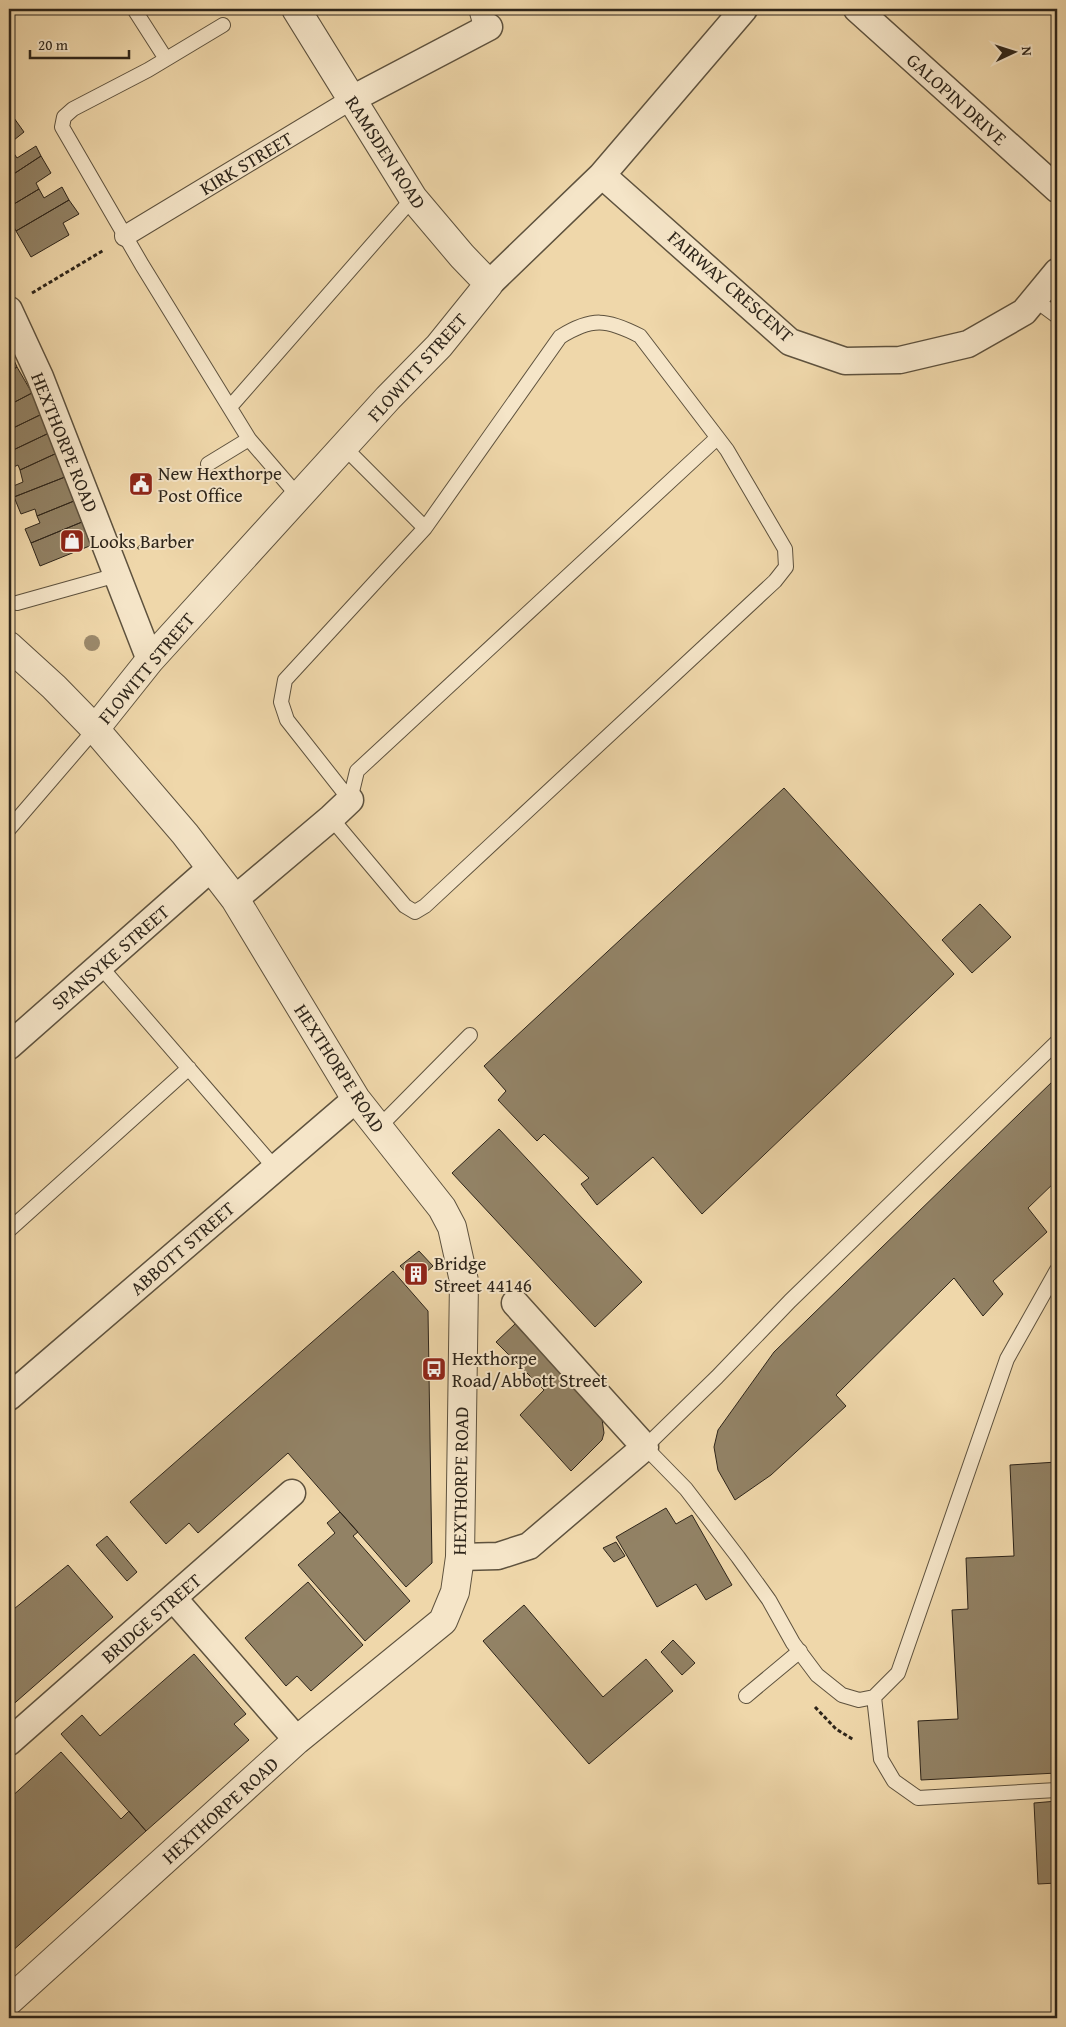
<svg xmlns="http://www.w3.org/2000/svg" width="1066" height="2027" viewBox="0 0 1066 2027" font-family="'Gentium Book Plus',serif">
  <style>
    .building { fill: #928265; stroke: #2e251a }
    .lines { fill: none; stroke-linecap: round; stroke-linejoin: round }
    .service-casing { stroke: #5e523e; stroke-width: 16 }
    .pedestrian-casing { stroke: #5e523e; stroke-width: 22 }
    .minor-casing { stroke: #5e523e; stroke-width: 29 }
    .tertiary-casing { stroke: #5e523e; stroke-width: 30 }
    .path { stroke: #2e251a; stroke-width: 3; stroke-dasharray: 4 2.5; stroke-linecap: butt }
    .service { stroke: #f5e5c8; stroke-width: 14 }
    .pedestrian { stroke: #f5e5c8; stroke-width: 20 }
    .minor { stroke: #f5e5c8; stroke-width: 26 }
    .tertiary { stroke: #f5e5c8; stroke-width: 28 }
    .tree { fill: #9b896b }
    .labels { text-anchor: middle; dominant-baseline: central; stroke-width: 4; stroke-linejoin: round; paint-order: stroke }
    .street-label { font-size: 19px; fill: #2e251a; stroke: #f5e5c8 }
    .poi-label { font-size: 19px; fill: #2e251a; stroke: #f5e5c8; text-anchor: start }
  </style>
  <rect width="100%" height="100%" fill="#efd7aa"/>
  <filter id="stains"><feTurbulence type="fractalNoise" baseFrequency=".004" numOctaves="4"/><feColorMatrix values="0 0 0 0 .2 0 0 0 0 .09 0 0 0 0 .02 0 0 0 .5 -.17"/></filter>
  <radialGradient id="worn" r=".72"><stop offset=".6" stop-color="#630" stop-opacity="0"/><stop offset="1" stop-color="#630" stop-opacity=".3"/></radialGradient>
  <path class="building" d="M9,111L24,132L9,144Z
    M36,146L41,156L9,177V150L11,149L17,158Z
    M41,156L51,173L36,183L39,189L9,207V177Z
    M62,187L69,200L16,231L9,218V207L39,189L44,198Z
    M69,200L79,214L63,223L69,235L31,257L16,231Z
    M9,349L17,367L9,372Z
    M17,367L32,393L9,405V372Z
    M32,393L42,414L9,430V405Z
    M42,414L49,433L9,452V430Z
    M49,433L57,453L20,470L18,465L9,469V452Z
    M57,453L65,477L14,497L11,487L23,482L20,470Z
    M65,477L74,501L37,516L35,509L21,514L14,497Z
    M74,501L82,522L31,543L25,529L40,523L37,516Z
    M82,522L92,545L40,566L31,543Z
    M784,788L954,974L702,1214L653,1157L597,1205L581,1184L589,1178L544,1134L537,1141L498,1100L506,1091L484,1066Z
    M980,904L1011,937L972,973L942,940Z
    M1054,1080L1057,1084V1180L1028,1208L1047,1232L993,1281L1003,1294L983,1316L954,1278L836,1395L846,1406L771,1475L735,1500L718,1470L714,1447L718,1430L774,1352Z
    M499,1129L642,1282L595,1327L452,1173Z
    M419,1251L433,1266L415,1282L400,1266Z
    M393,1271L428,1311L432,1563L406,1587L288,1453L198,1533L189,1523L166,1544L130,1502Z
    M515,1324L598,1412L602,1419L604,1433L602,1440L571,1471L520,1415L544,1390L496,1342Z
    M1057,1462V1773L921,1780L918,1721L958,1719L952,1610L968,1609L966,1558L1014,1556L1010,1465Z
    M666,1508L676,1524L692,1515L732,1585L706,1600L696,1584L657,1607L616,1537Z
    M340,1512L358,1532L353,1536L410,1601L365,1641L298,1565L335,1533L327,1523Z
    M107,1536L137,1572L127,1581L96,1545Z
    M616,1542L625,1556L614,1562L603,1548Z
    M68,1565L113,1617L9,1708V1613Z
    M308,1582L363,1645L311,1691L297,1676L286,1686L245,1638Z
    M524,1605L603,1697L646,1659L673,1691L589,1764L483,1641Z
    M673,1640L695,1663L682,1675L661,1652Z
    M194,1654L246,1714L234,1724L249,1740L146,1831L61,1734L82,1715L100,1736Z
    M61,1752L121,1819L129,1811L146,1831L10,1953L9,1799Z
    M1057,1801V1883L1038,1884L1034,1803Z"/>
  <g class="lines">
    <defs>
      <path id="service" d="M134,9L166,59
        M476,9L482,30
        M223,25L148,70L73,109L64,117L62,127L142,265L249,439L298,496
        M1034,299L1057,316
        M230,407L413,198
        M344,447L425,528
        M208,464L249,439
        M17,603L117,575
        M350,800L357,771L717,438
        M331,818L405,906L415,912L425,906L775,581L786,567L785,549L727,450L640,336C607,319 592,317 560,337L425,528L285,680L281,702L287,720L350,800
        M9,829L95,729
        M100,966L275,1168
        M1057,1042L790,1301L717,1377L645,1447L686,1489L738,1557L769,1600L793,1643L817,1675L842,1695L859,1700L874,1697L898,1673L1007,1359L1057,1270
        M378,1128L470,1035
        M9,1230L189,1068
        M746,1696L800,1651
        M874,1697L881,1759L894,1781L918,1798L1057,1790"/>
      <path id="pedestrian" d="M125,236L352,99"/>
      <path id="minor" d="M857,9L1057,189
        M352,99L489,27
        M602,175L790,342L845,361L900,360L968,344L1024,312L1057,272
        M489,284L602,175L744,9
        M9,310L40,377L150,660
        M235,899L331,818L350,800
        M9,1046L211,868
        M9,1397L356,1099
        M460,1557L498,1556L529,1546L645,1447L515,1303
        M174,1599L297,1740
        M9,1742L292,1493"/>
      <path id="tertiary" d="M9,646L54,687L95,729L185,834L235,899L356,1099L442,1208L452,1227L464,1281L460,1557L455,1592L443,1621L297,1740L9,2001
        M95,729L150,660L388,398L439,346L489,284L462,256L413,198L296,9"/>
    </defs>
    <use href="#service" class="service-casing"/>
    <use href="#pedestrian" class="pedestrian-casing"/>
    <use href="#minor" class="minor-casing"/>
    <use href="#tertiary" class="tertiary-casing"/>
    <path class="path" d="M32,293L104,250
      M138,549L149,536
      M815,1707L836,1729L854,1740"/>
    <use href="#service" class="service"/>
    <use href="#pedestrian" class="pedestrian"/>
    <use href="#minor" class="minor"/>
    <use href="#tertiary" class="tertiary"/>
  </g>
  <circle class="tree" cx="92" cy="643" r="8"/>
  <defs>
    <symbol id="civic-square" viewBox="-11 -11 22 22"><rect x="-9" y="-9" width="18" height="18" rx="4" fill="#8f2418" stroke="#f5e5c8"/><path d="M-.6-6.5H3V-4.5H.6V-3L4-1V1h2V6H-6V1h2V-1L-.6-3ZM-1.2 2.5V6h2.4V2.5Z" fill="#fff"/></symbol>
    <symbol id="shop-square" viewBox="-11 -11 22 22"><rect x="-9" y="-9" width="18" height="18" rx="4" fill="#8f2418" stroke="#f5e5c8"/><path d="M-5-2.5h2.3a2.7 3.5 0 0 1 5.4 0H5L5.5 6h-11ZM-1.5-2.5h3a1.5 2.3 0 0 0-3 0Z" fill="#fff"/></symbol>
    <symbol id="building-square" viewBox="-11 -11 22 22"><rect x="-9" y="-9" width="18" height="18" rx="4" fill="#8f2418" stroke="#f5e5c8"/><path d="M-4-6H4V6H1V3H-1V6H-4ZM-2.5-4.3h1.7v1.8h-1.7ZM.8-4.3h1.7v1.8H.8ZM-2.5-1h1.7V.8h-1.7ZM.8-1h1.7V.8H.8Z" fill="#fff"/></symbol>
    <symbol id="bus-square" viewBox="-11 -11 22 22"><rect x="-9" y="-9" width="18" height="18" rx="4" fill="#8f2418" stroke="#f5e5c8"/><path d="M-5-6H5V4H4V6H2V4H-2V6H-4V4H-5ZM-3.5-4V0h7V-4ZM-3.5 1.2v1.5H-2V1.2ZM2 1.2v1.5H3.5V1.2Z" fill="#fff"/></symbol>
  </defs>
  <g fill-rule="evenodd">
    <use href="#civic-square" x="127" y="470" width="28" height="28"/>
    <use href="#shop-square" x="58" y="527" width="28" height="28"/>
    <use href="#building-square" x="402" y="1260" width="28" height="28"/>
    <use href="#bus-square" x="420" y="1355" width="28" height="28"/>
  </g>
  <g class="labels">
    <g class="street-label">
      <text transform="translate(957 99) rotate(42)">GALOPIN DRIVE</text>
      <text transform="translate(386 152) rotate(57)">RAMSDEN ROAD</text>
      <text transform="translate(246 163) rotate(-31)">KIRK STREET</text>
      <text transform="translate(731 286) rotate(41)">FAIRWAY CRESCENT</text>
      <text transform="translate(417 367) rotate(-48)">FLOWITT STREET</text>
      <text transform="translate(65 442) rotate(68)">HEXTHORPE ROAD</text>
      <text transform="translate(146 668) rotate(-50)">FLOWITT STREET</text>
      <text transform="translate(110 957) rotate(-41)">SPANSYKE STREET</text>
      <text transform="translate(340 1068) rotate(57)">HEXTHORPE ROAD</text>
      <text transform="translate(182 1248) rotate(-41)">ABBOTT STREET</text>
      <text transform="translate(460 1481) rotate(-89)">HEXTHORPE ROAD</text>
      <text transform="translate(151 1618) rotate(-41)">BRIDGE STREET</text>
      <text transform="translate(220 1810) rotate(-42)">HEXTHORPE ROAD</text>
    </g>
    <g class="poi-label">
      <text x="158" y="473">New Hexthorpe<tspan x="158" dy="22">Post Office</tspan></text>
      <text x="90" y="541">Looks Barber</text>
      <text x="434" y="1263">Bridge<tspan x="434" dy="22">Street 44146</tspan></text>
      <text x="452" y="1358">Hexthorpe<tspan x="452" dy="22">Road/Abbott Street</tspan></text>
    </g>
  </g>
  <rect width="1066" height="2027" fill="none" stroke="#efd7aa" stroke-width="30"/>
  <rect x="10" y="10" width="1046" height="2007" fill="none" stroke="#2e251a" stroke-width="2.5"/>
  <rect x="15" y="15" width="1036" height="1997" fill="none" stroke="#2e251a"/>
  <g transform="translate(1014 52) rotate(86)" stroke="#f5e5c8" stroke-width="4" paint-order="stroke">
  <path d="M0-4L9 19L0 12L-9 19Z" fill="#2e251a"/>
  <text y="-8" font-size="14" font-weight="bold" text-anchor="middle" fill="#2e251a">N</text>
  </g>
  <path d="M30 50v8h99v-8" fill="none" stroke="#2e251a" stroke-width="2.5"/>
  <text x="38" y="50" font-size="15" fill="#2e251a" stroke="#f5e5c8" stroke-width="4" paint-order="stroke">20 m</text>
  <rect width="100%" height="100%" filter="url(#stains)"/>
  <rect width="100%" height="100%" fill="url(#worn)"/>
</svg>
